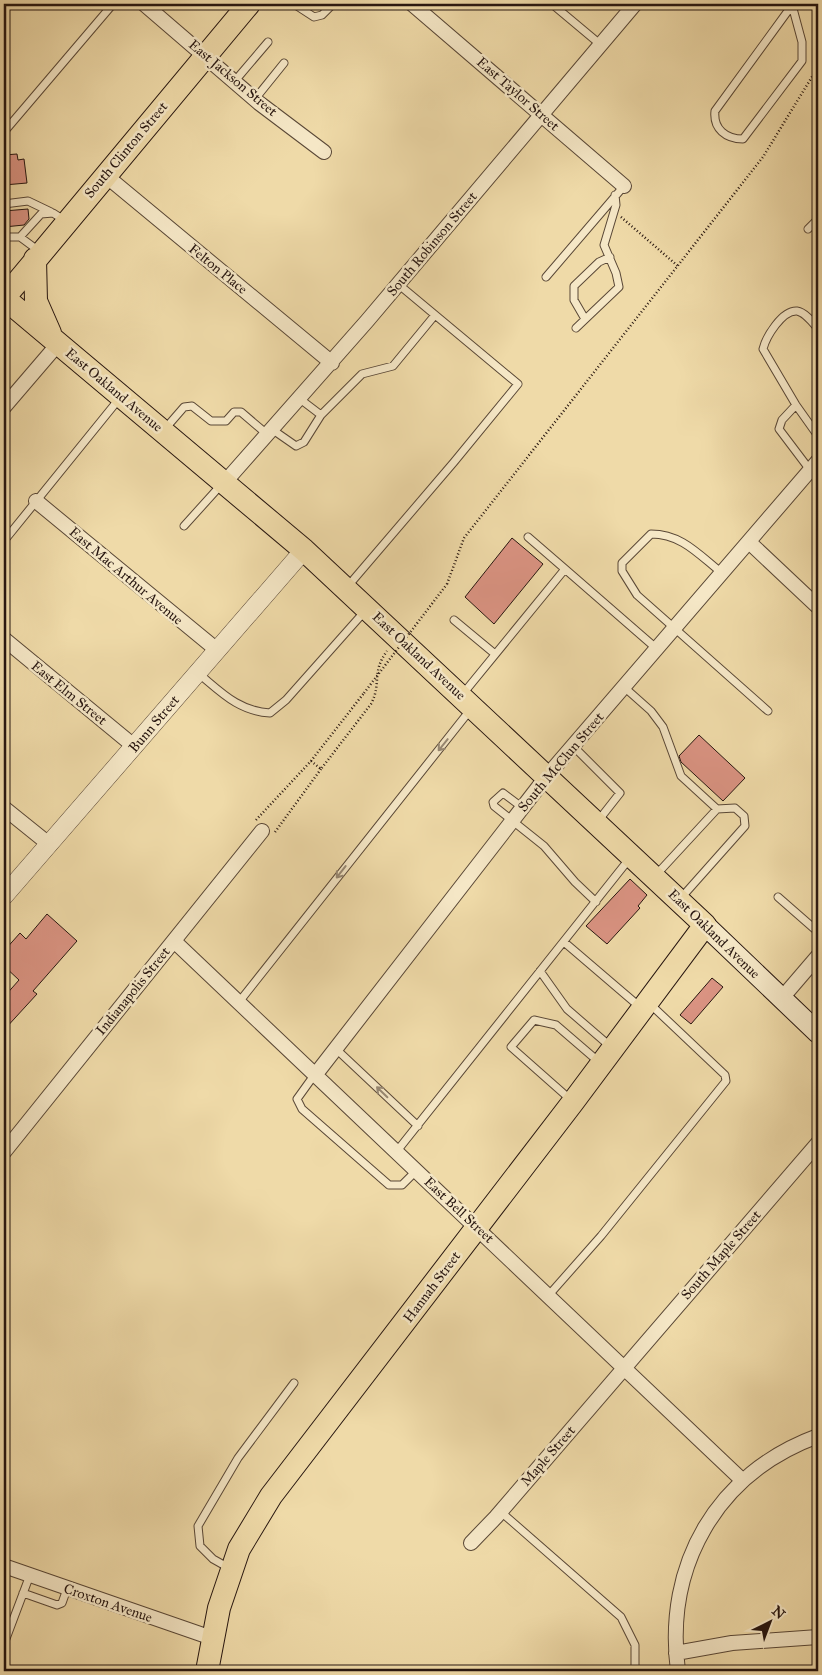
<svg xmlns="http://www.w3.org/2000/svg" width="822" height="1675" viewBox="0 0 822 1675" font-family="'IM FELL Great Primer',serif">
  <style>
    .building { fill: #da9382; stroke: #271610 }
    .lines { fill: none; stroke-linecap: round; stroke-linejoin: round }
    .service-casing { stroke: #594736; stroke-width: 9 }
    .minor-casing { stroke: #594736; stroke-width: 16 }
    .tertiary-casing { stroke: #594736; stroke-width: 19 }
    .secondary-casing { stroke: #271610; stroke-width: 22 }
    .primary-casing { stroke: #271610; stroke-width: 24 }
    .path { stroke: #271610; stroke-width: 2.5; stroke-dasharray: 1 2.5; stroke-linecap: butt }
    .service { stroke: #f5e7c6; stroke-width: 7 }
    .minor { stroke: #f5e7c6; stroke-width: 14 }
    .tertiary { stroke: #f5e7c6; stroke-width: 18 }
    .secondary { stroke: #f5e7c6; stroke-width: 20 }
    .primary { stroke: #efdaa8; stroke-width: 22 }
    .path-bridge { stroke: #271610; stroke-width: 2.5; stroke-dasharray: 1 2.5; stroke-linecap: butt }
    .oneway { stroke: #988974 }
    .labels { text-anchor: middle; dominant-baseline: central; stroke-width: 5; stroke-linejoin: round; paint-order: stroke }
    .street-label { font-size: 14px; fill: #271610; stroke: #f5e7c6 }
  </style>
  <rect width="100%" height="100%" fill="#efdaa8"/>
  <filter id="stains"><feTurbulence type="fractalNoise" baseFrequency=".004" numOctaves="4"/><feColorMatrix values="0 0 0 0 .2 0 0 0 0 .09 0 0 0 0 .02 0 0 0 .5 -.17"/></filter>
  <radialGradient id="worn" r=".72"><stop offset=".6" stop-color="#630" stop-opacity="0"/><stop offset="1" stop-color="#630" stop-opacity=".3"/></radialGradient>
  <path class="building" d="M17,154L18,160L24,159L27,183L4,185V155Z
    M28,209L29,219L24,225L4,227V211Z
    M512,538L543,564L494,624L465,597Z
    M699,735L745,778L723,801L681,762L679,756Z
    M630,879L647,895L638,906L640,908L607,944L586,926Z
    M47,914L77,941L33,991L37,994L4,1030V997L19,980L4,966V951L20,933L26,939Z
    M712,978L723,987L691,1024L680,1015Z"/>
  <g class="lines">
    <defs>
      <path id="service" d="M294,4L314,17L322,15L333,4
        M552,4L601,45
        M792,5L802,42V61L743,139C726,139 713,129 715,111L793,4
        M234,82L268,42
        M255,99L284,63
        M4,132L113,4
        M4,204L28,201L51,212
        M808,229L818,219
        M4,237H20L39,251
        M20,237L41,214L53,213L64,220
        M546,277L624,186
        M585,319L574,300V286L599,262L610,257
        M576,328L619,287L616,273L604,245L616,205L615,195
        M818,329C813,323 805,312 797,311C782,310 766,337 763,349L796,405L818,436
        M300,399L321,415L362,374L393,366L435,315
        M796,405L782,420L779,429L810,470
        M164,430L184,407L192,406L211,421H226L234,412H241L268,435
        M273,430L296,446L304,442L321,415
        M184,526L221,485
        M528,537L565,569
        M4,541L119,399
        M722,573C699,555 682,534 651,534L622,563V571L637,595L768,711
        M348,586L454,462L518,384L398,284
        M454,620L495,654
        M198,673C221,692 238,711 270,713L286,700L365,611
        M624,687L651,711L663,727L681,776L717,809
        M462,695L565,569L657,649
        M573,746L620,793L598,821
        M523,808L503,793L493,802L494,806L544,846L575,882L596,902
        M656,875L717,809L735,808L744,816L745,826L681,898
        M778,897L818,932
        M564,942L640,1007
        M540,971L567,1009L611,1047
        M239,1002L471,709
        M335,1048L418,1126
        M315,1074L297,1099L302,1109L389,1185H402L417,1170
        M571,1100L511,1047L534,1020L556,1025L599,1062
        M397,1151L630,858
        M548,1296L601,1236L726,1081L725,1075L650,1004
        M501,1512L621,1617L635,1645V1671
        M229,1568L213,1559L200,1546L198,1526L238,1458L294,1383
        M23,1593L57,1605L62,1603L67,1589
        M4,1644L30,1575"/>
      <path id="minor" d="M144,4L259,103L324,152
        M412,4L624,186
        M105,175L332,363
        M4,407L58,344
        M225,482L367,321L635,4
        M36,501L217,650
        M749,542L818,607
        M4,639L135,747
        M4,808L50,845
        M174,941L742,1480
        M782,998L818,956
        M316,1074L547,776L818,461
        M4,1152L262,831
        M471,1543L496,1517L818,1143
        M4,1566L212,1638
        M676,1653L732,1643L818,1637
        M678,1671C664,1565 717,1473 818,1436"/>
      <path id="tertiary" d="M4,896L304,550"/>
      <path id="secondary" d="M705,925L818,1033"/>
      <path id="primary" d="M35,259L36,301L50,333
        M207,1671L219,1608L239,1549L271,1496L573,1102L705,925L304,550L4,298L249,4"/>
    </defs>
    <use href="#service" class="service-casing"/>
    <use href="#minor" class="minor-casing"/>
    <use href="#tertiary" class="tertiary-casing"/>
    <use href="#secondary" class="secondary-casing"/>
    <use href="#primary" class="primary-casing"/>
    <path class="path" d="M621,217L679,267
      M447,584L464,538L763,157L818,67
      M311,761L321,769L371,704C382,683 371,673 387,651
      M256,820L311,761L364,693
      M275,832L321,769"/>
    <use href="#service" class="service"/>
    <use href="#minor" class="minor"/>
    <use href="#tertiary" class="tertiary"/>
    <use href="#secondary" class="secondary"/>
    <use href="#primary" class="primary"/>
    <path class="path-bridge" d="M364,693L447,584"/>
  </g>
  <defs><path id="oneway-shaft" d="M-6 0H5M1.5-3L5.5 0L1.5 3" fill="none" stroke-width="1.6" stroke-linecap="round" stroke-linejoin="round" transform="scale(1.25)"/></defs>
  <g class="oneway">
    <use href="#oneway-shaft" transform="translate(443 745) rotate(129)"/>
    <use href="#oneway-shaft" transform="translate(341 872) rotate(128)"/>
    <use href="#oneway-shaft" transform="translate(382 1092) rotate(-136)"/>
  </g>
  <g class="labels">
    <g class="street-label">
      <text transform="translate(233 78) rotate(40)">East Jackson Street</text>
      <text transform="translate(518 94) rotate(41)">East Taylor Street</text>
      <text transform="translate(126 150) rotate(-50)">South Clinton Street</text>
      <text transform="translate(432 244) rotate(-50)">South Robinson Street</text>
      <text transform="translate(218 269) rotate(39)">Felton Place</text>
      <text transform="translate(114 390) rotate(40)">East Oakland Avenue</text>
      <text transform="translate(126 576) rotate(40)">East Mac Arthur Avenue</text>
      <text transform="translate(419 656) rotate(43)">East Oakland Avenue</text>
      <text transform="translate(69 693) rotate(39)">East Elm Street</text>
      <text transform="translate(154 724) rotate(-50)">Bunn Street</text>
      <text transform="translate(561 762) rotate(-50)">South McClun Street</text>
      <text transform="translate(714 934) rotate(44)">East Oakland Avenue</text>
      <text transform="translate(133 991) rotate(-51)">Indianapolis Street</text>
      <text transform="translate(459 1210) rotate(43)">East Bell Street</text>
      <text transform="translate(721 1255) rotate(-49)">South Maple Street</text>
      <text transform="translate(432 1287) rotate(-53)">Hannah Street</text>
      <text transform="translate(548 1456) rotate(-49)">Maple Street</text>
      <text transform="translate(108 1603) rotate(19)">Croxton Avenue</text>
    </g>
  </g>
  <rect width="822" height="1675" fill="none" stroke="#efdaa8" stroke-width="20"/>
  <rect x="5" y="5" width="812" height="1665" fill="none" stroke="#271610" stroke-width="2.5"/>
  <rect x="10" y="10" width="802" height="1655" fill="none" stroke="#271610"/>
  <g transform="translate(770 1622) rotate(42)" stroke="#f5e7c6" stroke-width="4" paint-order="stroke">
  <path d="M0-4L9 19L0 12L-9 19Z" fill="#271610"/>
  <text y="-8" font-size="14" font-weight="bold" text-anchor="middle" fill="#271610">N</text>
  </g>
  <rect width="100%" height="100%" filter="url(#stains)"/>
  <rect width="100%" height="100%" fill="url(#worn)"/>
</svg>
